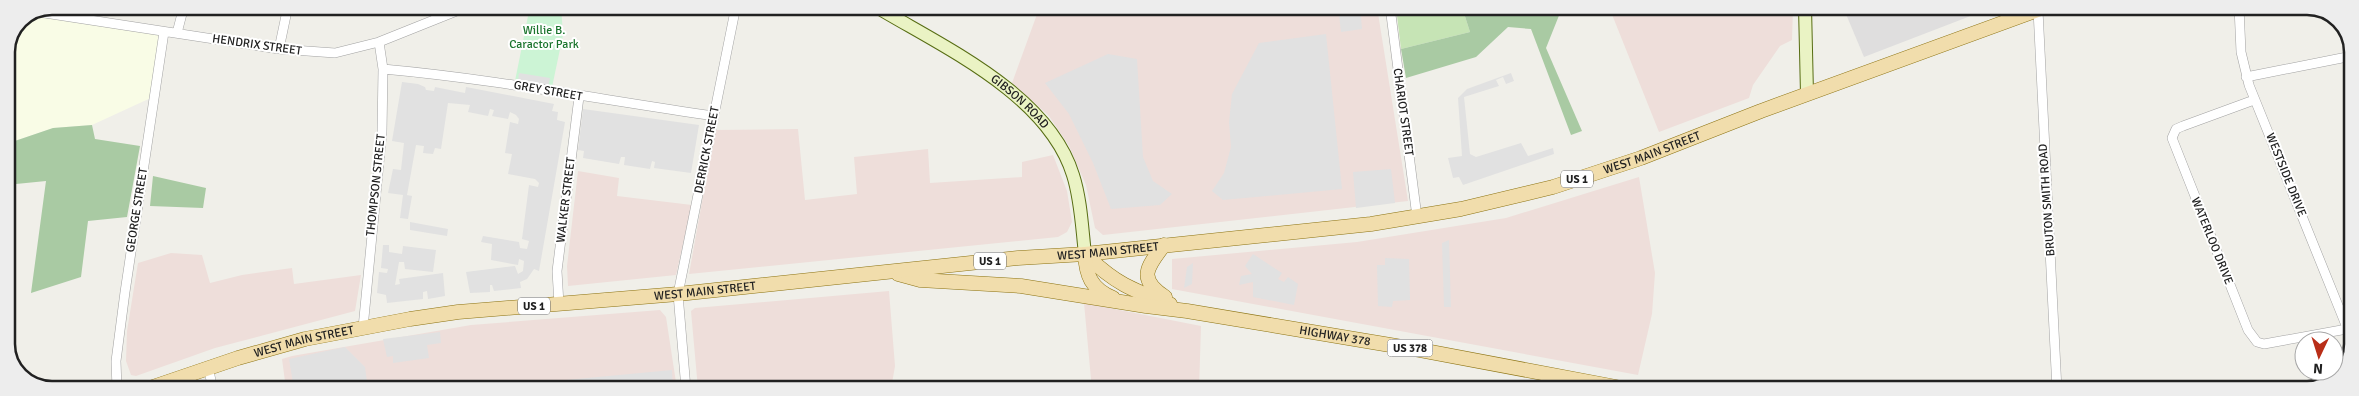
<svg xmlns="http://www.w3.org/2000/svg" width="2359" height="396" viewBox="0 0 2359 396" font-family="Signika,sans-serif">
  <style>
    .residential { fill: #dfdede }
    .commercial { fill: #eededa }
    .education { fill: #f9fce6 }
    .grass { fill: #c6e4b5 }
    .forest { fill: #a9caa3 }
    .park { fill: #ccf4d5 }
    .parking { fill: #e1e1e1 }
    .lines { fill: none; stroke-linecap: round; stroke-linejoin: round }
    .street-casing { stroke: #a2a2a2; stroke-width: 10 }
    .secondary-casing { stroke: #576d13; stroke-width: 14 }
    .primary-casing { stroke: #8c7312; stroke-width: 15 }
    .street { stroke: #fff; stroke-width: 9 }
    .secondary { stroke: #eaf3c4; stroke-width: 12 }
    .primary { stroke: #f1ddac; stroke-width: 14 }
    .labels { text-anchor: middle; dominant-baseline: central; stroke-width: 4; stroke-linejoin: round; paint-order: stroke }
    .shield { fill: #fff; stroke: #646464; stroke-width: 1 }
    .shield-label { font-size: 11px; font-weight: bold; fill: #212121 }
    .park-label { font-size: 12px; fill: #1a742d; stroke: #fff }
    .street-label { font-size: 12px; fill: #212121; stroke: #fff }
    .rim { fill: none; stroke: #212121; stroke-width: 2.5 }
  </style>
  <rect width="100%" height="100%" fill="#f0efe9"/>
  <path class="residential" d="M1843,7H1994L1864,57Z"/>
  <path class="commercial" d="M1040,6L1377,7L1408,201L1103,235L1095,228L1086,185L1069,146L1049,116L1012,83Z
    M1609,7H1793L1792,40L1780,46L1753,85L1749,98L1659,132Z
    M798,129L805,200L857,194L854,157L928,149L930,183L1022,177V162L1053,155L1067,191L1072,222L1067,232L1058,237L689,274L715,130Z
    M578,171L619,178L617,196L692,205L676,275L568,286L567,266Z
    M1639,177L1655,273L1652,314L1638,375L1172,289V259L1357,242L1506,218Z
    M171,253L202,255L210,283L242,275L292,268L294,284L361,275L355,311L215,348L136,376L131,375L126,361L127,331L138,263Z
    M889,291L895,366L891,389H698L691,311L695,308Z
    M1084,303L1201,326L1199,390H1092Z
    M660,310L666,317L677,389H286L282,359L292,356L471,325Z"/>
  <path class="education" d="M38,12L164,32L155,96L92,125L53,128L6,144V52L19,20Z"/>
  <path class="grass" d="M1396,7H1462L1470,32L1401,49Z"/>
  <path class="forest" d="M1462,7H1484L1485,11L1502,7H1578L1560,13L1546,48L1582,131L1571,135L1531,29L1508,27L1476,57L1406,78L1401,49L1470,32Z
    M92,125L95,139L140,146L127,217L88,221L81,277L31,293L46,181L6,185V144L53,128Z
    M153,176L206,188L203,208L150,206Z
    M1464,384L1495,390H1443Z"/>
  <path class="park" d="M530,6H561L563,35L551,92L514,86Z"/>
  <path class="parking" d="M1360,6L1362,29L1341,32L1338,6Z
    M1326,34L1342,189L1223,200L1212,191L1224,173L1231,147L1229,122L1232,94L1259,43Z
    M1108,54L1137,59L1143,157L1153,181L1172,194L1160,205L1111,209L1093,163L1069,114L1045,83Z
    M519,73L550,78L548,87L518,81Z
    M1511,73L1514,81L1506,84L1503,77L1496,80L1499,86L1464,97L1470,154L1476,157L1521,143L1528,156L1553,148L1554,154L1463,185L1459,177L1453,178L1448,158L1462,156L1458,98L1467,89Z
    M402,82L418,84L425,87L426,90L434,91L435,87L465,93L466,87L554,104L552,111L558,112L557,120L565,122L539,271L534,269L527,279L520,282L521,288L494,291L492,285H490V292L470,293L466,272L515,266L518,274L523,271L524,261L519,259L518,265L491,260L492,244L481,242L483,236L519,242L520,248L527,249L529,241L522,239L529,185L538,187L539,183L535,179L508,174L512,154L505,153L510,122L518,124L519,119L516,115L510,112L508,119L492,116L494,110L490,109L488,116L468,112L470,105L448,103L441,149L435,148L433,154L423,153L424,146L416,145L407,195L412,196L408,219L400,218L403,195L388,193L393,169L401,170L404,143L392,141Z
    M583,109L699,125L691,173L654,168L655,162L652,161L650,169L624,165L625,157H621L619,164L583,158L584,151L578,150Z
    M1391,169L1395,203L1356,208L1353,172Z
    M410,222L448,229L447,236L410,230Z
    M1449,240L1451,307H1444L1442,243Z
    M383,245H389V252L402,254L403,246L436,250L433,272L405,269L404,262H399L395,285L400,284L399,279L443,273L445,296L428,299L427,291L423,292V299L387,303L386,295L377,293L379,272L387,273L388,269L381,268Z
    M1253,254L1282,273L1278,279L1284,282L1288,277L1298,284L1294,305L1253,297V282L1239,285L1241,276L1252,274L1245,266Z
    M1385,258L1409,259L1410,300L1393,301L1392,307L1378,306L1377,265H1385Z
    M1193,263L1192,284L1184,288L1187,267Z
    M440,332L441,343L427,345L429,358L393,363V356L387,357L383,339Z
    M345,347L365,367L368,389H294L289,359Z
    M672,370L673,389H472L598,377Z"/>
  <g class="lines">
    <defs>
      <path id="street" d="M1390,7L1417,217
        M2239,7L2241,52L2249,85L2352,340
        M2038,10L2057,390
        M38,12L279,49L335,53L379,42L469,6
        M442,17L443,6
        M177,33L184,6
        M279,49L288,6
        M383,69C494,79 603,100 714,116
        M2246,77L2352,56
        M2254,100L2183,126L2176,129L2172,138L2248,330L2257,342L2264,344L2347,329
        M559,304L557,271L579,97
        M363,328L382,132L383,69L379,42
        M208,367L213,389
        M117,389L116,361L125,292L164,32
        M686,389L678,294L736,6"/>
      <g id="secondary">
        <path id="s1" d="M875,6C943,47 1048,94 1073,175C1081,200 1082,228 1085,254"/>
        <path d="M1805,7L1807,94"/>
      </g>
      <g id="primary">
        <path d="M1164,245C1147,267 1137,279 1165,297"/>
        <path d="M1085,254C1114,283 1132,290 1170,304"/>
        <path d="M1085,254C1086,275 1091,289 1113,298"/>
        <path id="s2" d="M898,274L920,280L1021,286L1146,306L1187,311L1420,350L1632,390"/>
        <path id="s3" d="M147,389L238,358L305,339L410,319L458,312L678,294L1018,258L1085,254L1371,224L1461,209L1553,187L1641,158L1761,111L2046,7"/>
      </g>
    </defs>
    <use href="#street" class="street-casing"/>
    <use href="#secondary" class="secondary-casing"/>
    <use href="#primary" class="primary-casing"/>
    <use href="#street" class="street"/>
    <use href="#secondary" class="secondary"/>
    <use href="#primary" class="primary"/>
  </g>
  <g class="labels">
    <g class="shield">
      <rect x="1561" y="170.5" width="32" height="17" rx="4"/>
      <rect x="974" y="252.5" width="32" height="17" rx="4"/>
      <rect x="518" y="297.5" width="32" height="17" rx="4"/>
      <rect x="1387.5" y="339.5" width="45" height="17" rx="4"/>
    </g>
    <g class="shield-label">
      <text x="1577" y="179">US 1</text>
      <text x="990" y="261">US 1</text>
      <text x="534" y="306">US 1</text>
      <text x="1410" y="348">US 378</text>
    </g>
    <g class="park-label">
      <text x="544" y="30">Willie B.<tspan x="544" dy="14">Caractor Park</tspan></text>
    </g>
    <g class="street-label">
      <text transform="translate(257 45) rotate(8)">HENDRIX STREET</text>
      <text transform="translate(548 91) rotate(10)">GREY STREET</text>
      <text stroke="none"><textPath href="#s1" startOffset="174">GIBSON ROAD</textPath></text>
      <text transform="translate(1403 112) rotate(82)">CHARIOT STREET</text>
      <text transform="translate(707 150) rotate(-79)">DERRICK STREET</text>
      <text stroke="none"><textPath href="#s3" startOffset="1529">WEST MAIN STREET</textPath></text>
      <text transform="translate(2286 175) rotate(68)">WESTSIDE DRIVE</text>
      <text transform="translate(376 185) rotate(-84)">THOMPSON STREET</text>
      <text transform="translate(566 200) rotate(-83)">WALKER STREET</text>
      <text transform="translate(2047 200) rotate(-94)">BRUTON SMITH ROAD</text>
      <text transform="translate(137 210) rotate(-81)">GEORGE STREET</text>
      <text transform="translate(2212 241) rotate(68)">WATERLOO DRIVE</text>
      <text stroke="none"><textPath href="#s3" startOffset="974">WEST MAIN STREET</textPath></text>
      <text stroke="none"><textPath href="#s3" startOffset="569">WEST MAIN STREET</textPath></text>
      <text stroke="none"><textPath href="#s2" startOffset="442">HIGHWAY 378</textPath></text>
      <text stroke="none"><textPath href="#s3" startOffset="164">WEST MAIN STREET</textPath></text>
    </g>
  </g>
  <path d="M0 0H2359V396H0ZM52 15H2307A37 37 0 0 1 2344 52V344A37 37 0 0 1 2307 381H52A37 37 0 0 1 15 344V52A37 37 0 0 1 52 15Z" fill="#ededed" fill-rule="evenodd"/>
  <path class="rim" d="M52 15H2307A37 37 0 0 1 2344 52V344A37 37 0 0 1 2307 381H52A37 37 0 0 1 15 344V52A37 37 0 0 1 52 15Z"/>
  <g transform="translate(2319 356) rotate(184)"><circle r="24" fill="#ffffff" stroke="#a6a6a6"/>
  <path d="M0-4L9 19L0 12L-9 19Z" fill="#b92e18"/>
  <text y="-8" font-size="14" font-weight="bold" text-anchor="middle" fill="#212121">N</text>
  </g>
</svg>
